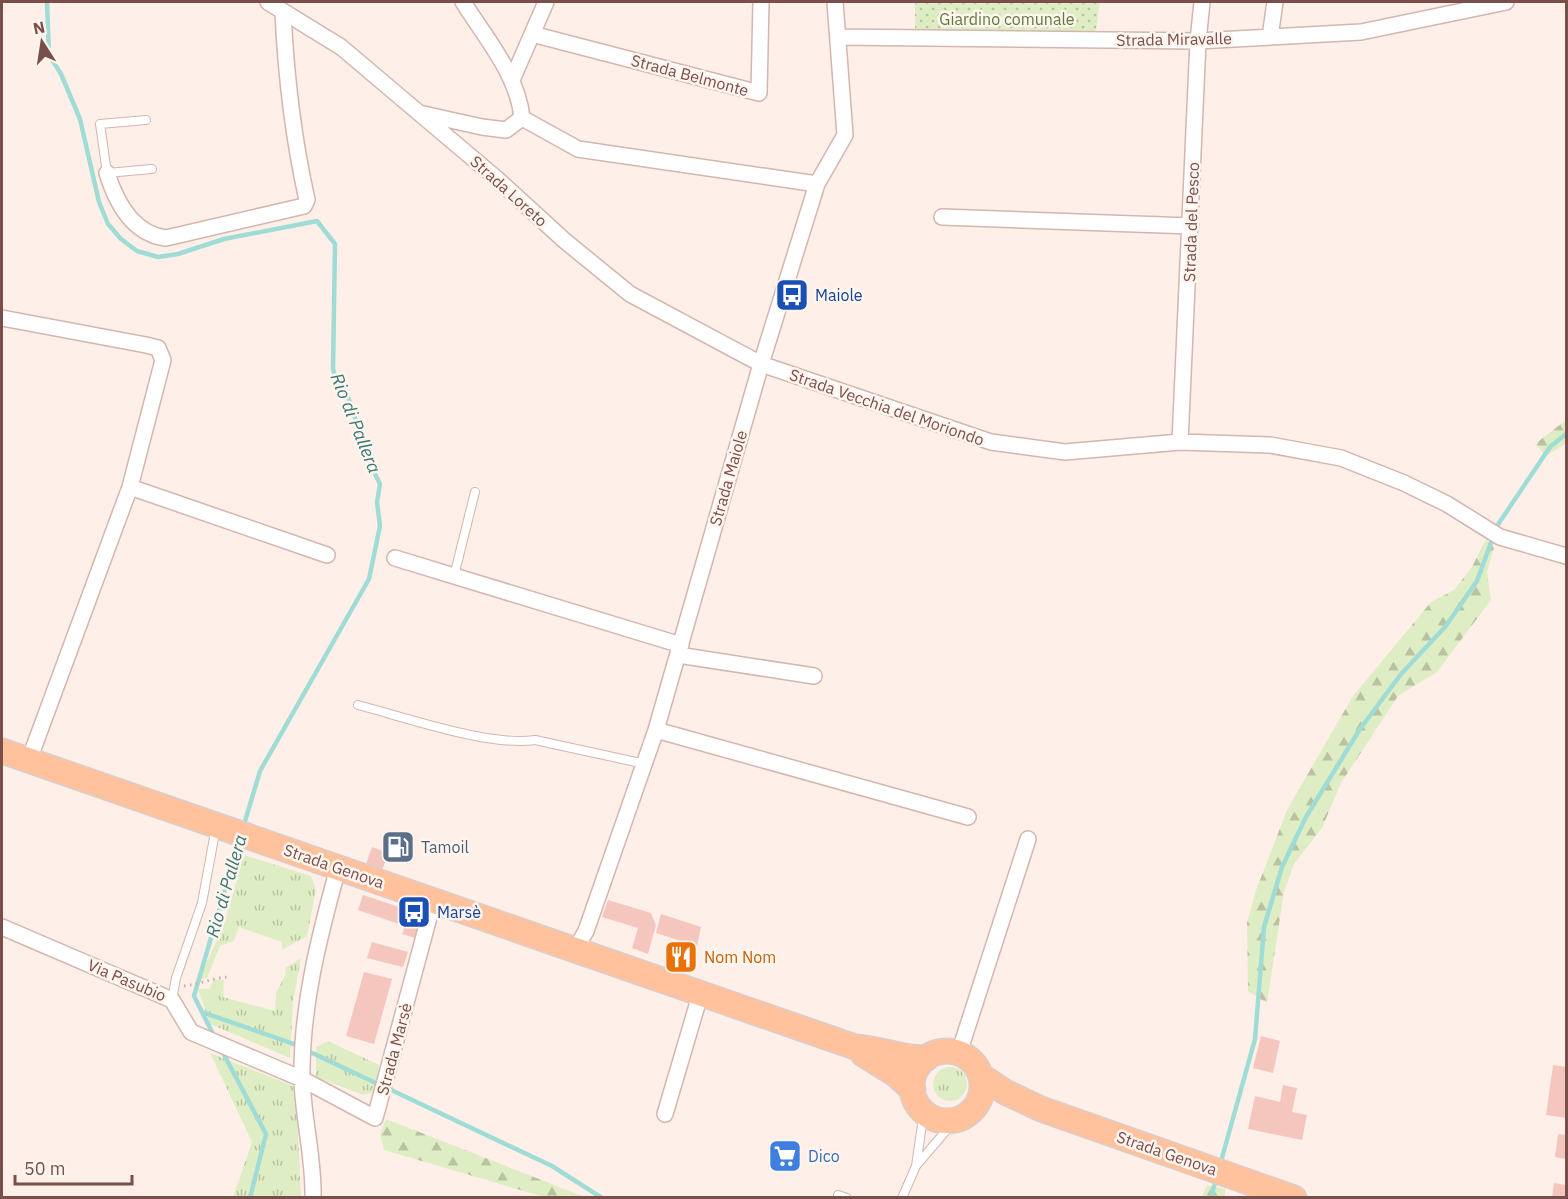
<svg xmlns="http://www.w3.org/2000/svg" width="1568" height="1199" viewBox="0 0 1568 1199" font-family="'IBM Plex Sans',sans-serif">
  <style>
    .grass { fill: url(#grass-tufts) }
    .forest { fill: url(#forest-firs) }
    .park { fill: url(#park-dots) }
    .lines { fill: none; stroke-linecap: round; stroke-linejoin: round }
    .stream { stroke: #a0dcd6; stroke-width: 4.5 }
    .building { fill: #f5c6be }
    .service-casing { stroke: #d3b6af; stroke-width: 10 }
    .minor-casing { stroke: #d3b6af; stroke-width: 18 }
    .primary-casing { stroke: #dacdcc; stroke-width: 27 }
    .path { stroke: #dba8a0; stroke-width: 3; stroke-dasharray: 1.5 4.5; stroke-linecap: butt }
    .service { stroke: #fff; stroke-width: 8 }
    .minor { stroke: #fff; stroke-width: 15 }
    .primary { stroke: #ffc29d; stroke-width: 24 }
    .labels { text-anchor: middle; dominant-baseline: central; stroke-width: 5; stroke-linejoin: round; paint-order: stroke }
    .park-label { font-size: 16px; fill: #5f7a3e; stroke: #fff5ef }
    .street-label { font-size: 16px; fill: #7a4e4a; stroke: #fff5ef }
    .transit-label { font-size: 16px; fill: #164399; stroke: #fff5ef; text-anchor: start }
    .service-label { font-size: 16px; fill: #4e5e75; stroke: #fff5ef; text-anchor: start }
    .food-label { font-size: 16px; fill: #c56008; stroke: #fff5ef; text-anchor: start }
    .shop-label { font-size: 16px; fill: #366cbe; stroke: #fff5ef; text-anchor: start }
    .water-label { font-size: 18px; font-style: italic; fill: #397973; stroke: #fff5ef }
  </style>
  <defs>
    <pattern id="grass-tufts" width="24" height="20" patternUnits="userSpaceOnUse" patternTransform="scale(1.5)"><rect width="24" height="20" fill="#dfedc5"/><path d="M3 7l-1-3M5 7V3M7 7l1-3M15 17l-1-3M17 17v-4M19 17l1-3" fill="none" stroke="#bac2a2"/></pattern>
    <pattern id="forest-firs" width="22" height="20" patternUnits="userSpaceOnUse" patternTransform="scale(1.5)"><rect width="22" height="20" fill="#dfedc5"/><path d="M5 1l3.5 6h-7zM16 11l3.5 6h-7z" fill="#bac2a2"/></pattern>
    <pattern id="park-dots" width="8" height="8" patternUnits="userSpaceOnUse" patternTransform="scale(1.5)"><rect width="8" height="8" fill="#dfedc5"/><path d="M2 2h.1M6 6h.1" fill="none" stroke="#bac2a2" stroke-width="1.8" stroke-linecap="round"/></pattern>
  </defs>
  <rect width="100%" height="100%" fill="#fef0e8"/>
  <path class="grass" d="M244,855L311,876L316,890L307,936L282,950V942L239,927L234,941L220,946L207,978L201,979L204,968L224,925Z
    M301,958L293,1002L290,1058L210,1024L198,989H210L213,979L224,980L223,997L275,1011L276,993L286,974L285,968Z
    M328,1041L379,1065L375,1092L363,1095L316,1077V1047Z
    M210,1053L296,1087L301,1197H233L252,1142Z
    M933 1084a17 17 0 1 1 34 0a17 17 0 1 1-34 0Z"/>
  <path class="forest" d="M1566,420V443L1546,456L1535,444Z
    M1486,539L1494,548L1487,572L1491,600L1437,672L1398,696L1341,783L1322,828L1294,864L1284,892L1267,1003L1248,991L1247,923L1255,893L1287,810L1353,696L1431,602L1454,590L1472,567Z
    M386,1119L585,1197H544L384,1150L380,1134Z
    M1207,1185L1225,1189V1197H1202Z"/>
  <path class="park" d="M915,2H1100L1095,37L915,35Z"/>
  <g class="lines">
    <path class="stream" d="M47,2L49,55L61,74L80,119L99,202L108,224L121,239L137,251L158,257L178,254L224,239L317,221L335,244L333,369L338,389L348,397L372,468L380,484L377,502L380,526L369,579L260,771L243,828
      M202,1012L291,1043L380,1085
      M215,1038L194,996L239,842
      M222,1051L266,1134L250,1198
      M387,1088L552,1166L602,1198
      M1220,1165L1255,1039L1264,927L1282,867L1306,817L1360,729L1401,674L1445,627L1477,581L1497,526L1550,447L1566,434
      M1211,1198L1215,1183"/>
  </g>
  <path class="building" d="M394,838L409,843L403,860L388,855L382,870L366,864L372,847L388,853Z
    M363,895L423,915L415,938L402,934L405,926L358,910Z
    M608,900L651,913L656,925L648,954L632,948L638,928L602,917Z
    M661,914L701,927L697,946L656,933Z
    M372,942L408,952L403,967L367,958Z
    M364,972L392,979L374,1044L346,1036Z
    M1261,1036L1280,1041L1273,1073L1253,1068Z
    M1553,1065L1566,1067V1118L1546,1115Z
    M1283,1085L1297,1088L1292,1112L1307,1115L1302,1140L1248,1129L1255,1096L1280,1102Z
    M1558,1134L1566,1135V1159L1555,1157Z
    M1554,1183L1566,1185V1198H1552Z"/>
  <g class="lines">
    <defs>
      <path id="service" d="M146,120L100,124L107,173L152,169
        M454,576L475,492
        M358,705C404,717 490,747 535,740L645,764
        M172,1000L176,978L202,903L216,827
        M916,1166L924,1111
        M838,1195L847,1198
        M902,1198L916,1166L956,1119"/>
      <path id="minor" d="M268,2L341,47L496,178L565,241L630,294L761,364L991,442L1065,452L1180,442L1270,445L1341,458L1404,483L1447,504L1500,537L1566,556
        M463,2C485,37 518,75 522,118
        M532,34L759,93L761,2
        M838,37L1198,41L1361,32L1506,2
        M1270,37L1275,2
        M512,80L546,2
        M419,113L482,127L506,130L522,118L578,149L817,184
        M107,173C116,202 133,234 166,238L304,206L307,200C293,137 286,77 283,13
        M942,217L1191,226
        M2,318L146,345L158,348L163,360L130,487L29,760
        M1180,442L1198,41L1202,2
        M130,487L327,555
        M395,558L681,645
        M678,655L814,676
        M656,730L968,817
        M2,927L172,1000L191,1032L302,1079L375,1118L434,899
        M575,950L586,931L656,730L761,364L817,184L845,135L835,2
        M959,1053L1028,839
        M665,1114L701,992
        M313,1198C314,1157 303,1119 302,1079C301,1007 319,937 338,868"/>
      <path id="primary" d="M2,751L855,1047C880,1048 901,1059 927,1058
        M912 1086a35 35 0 1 1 70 0a35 35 0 1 1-70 0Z
        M863,1054L895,1074L913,1090
        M981,1076L1005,1092L1041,1109L1294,1198"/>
    </defs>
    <use href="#service" class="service-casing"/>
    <use href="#minor" class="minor-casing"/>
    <use href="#primary" class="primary-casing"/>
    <path class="path" d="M184,986C201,984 214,977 231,977"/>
    <use href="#service" class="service"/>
    <use href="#minor" class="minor"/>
    <use href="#primary" class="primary"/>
  </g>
  <defs>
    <symbol id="bus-square" viewBox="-11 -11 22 22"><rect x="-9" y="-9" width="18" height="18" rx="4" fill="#1a4fb4" stroke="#fff5ef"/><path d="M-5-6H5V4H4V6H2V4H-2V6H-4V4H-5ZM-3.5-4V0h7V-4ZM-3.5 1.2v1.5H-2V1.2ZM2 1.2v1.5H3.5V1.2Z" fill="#fff"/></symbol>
    <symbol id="fuel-square" viewBox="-11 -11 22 22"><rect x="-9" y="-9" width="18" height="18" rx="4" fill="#5c6f8a" stroke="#fff5ef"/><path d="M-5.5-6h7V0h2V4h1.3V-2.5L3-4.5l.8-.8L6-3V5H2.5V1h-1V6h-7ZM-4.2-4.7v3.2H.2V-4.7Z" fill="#fff"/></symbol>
    <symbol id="restaurant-square" viewBox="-11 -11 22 22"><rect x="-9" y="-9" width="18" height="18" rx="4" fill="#e8710a" stroke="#fff5ef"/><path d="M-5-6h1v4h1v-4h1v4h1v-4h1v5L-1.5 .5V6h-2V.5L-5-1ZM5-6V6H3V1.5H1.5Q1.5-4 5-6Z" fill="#fff"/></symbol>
    <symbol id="supermarket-square" viewBox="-11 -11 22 22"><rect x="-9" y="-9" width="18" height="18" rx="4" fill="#3f7fe0" stroke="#fff5ef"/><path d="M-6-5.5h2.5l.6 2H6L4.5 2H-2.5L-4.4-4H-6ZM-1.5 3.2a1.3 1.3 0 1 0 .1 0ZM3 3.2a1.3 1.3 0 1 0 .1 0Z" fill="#fff"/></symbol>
  </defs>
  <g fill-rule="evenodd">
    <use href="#bus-square" x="773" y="276" width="38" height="38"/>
    <use href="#fuel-square" x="379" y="828" width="38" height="38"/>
    <use href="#bus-square" x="395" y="893" width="38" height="38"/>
    <use href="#restaurant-square" x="662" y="938" width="38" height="38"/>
    <use href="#supermarket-square" x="766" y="1137" width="38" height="38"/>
  </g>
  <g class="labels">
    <g class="park-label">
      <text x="1007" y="19">Giardino comunale</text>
    </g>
    <g class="street-label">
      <text transform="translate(1174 39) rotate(-1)">Strada Miravalle</text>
      <text transform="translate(690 75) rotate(15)">Strada Belmonte</text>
      <text transform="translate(509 191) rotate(42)">Strada Loreto</text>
      <text transform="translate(1191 222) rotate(-88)">Strada del Pesco</text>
      <text transform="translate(887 407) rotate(19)">Strada Vecchia del Moriondo</text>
      <text transform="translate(728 478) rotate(-74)">Strada Maiole</text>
      <text transform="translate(334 866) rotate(19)">Strada Genova</text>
      <text transform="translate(127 980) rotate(23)">Via Pasubio</text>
      <text transform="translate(394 1049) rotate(-75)">Strada Marsè</text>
      <text transform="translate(1167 1153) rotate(19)">Strada Genova</text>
    </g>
    <g class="transit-label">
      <text x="815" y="295">Maiole</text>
      <text x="437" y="912">Marsè</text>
    </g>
    <g class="service-label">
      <text x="421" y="847">Tamoil</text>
    </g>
    <g class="food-label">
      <text x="704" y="957">Nom Nom</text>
    </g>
    <g class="shop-label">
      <text x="808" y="1156">Dico</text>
    </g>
    <g class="water-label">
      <text transform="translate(356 423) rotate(68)">Rio di Pallera</text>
      <text transform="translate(226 886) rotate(-74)">Rio di Pallera</text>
    </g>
  </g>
  <rect width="1568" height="1199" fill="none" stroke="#7a4e4a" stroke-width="6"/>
  <g transform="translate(42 42) rotate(348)" stroke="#fff5ef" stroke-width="4.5" paint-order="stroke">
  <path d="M0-4.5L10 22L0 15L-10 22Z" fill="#7a4e4a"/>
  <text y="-9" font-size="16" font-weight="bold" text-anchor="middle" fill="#7a4e4a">N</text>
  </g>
  <path d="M15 1175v9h117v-9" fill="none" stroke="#7a4e4a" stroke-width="3"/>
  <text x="24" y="1175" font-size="18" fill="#7a4e4a" stroke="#fff5ef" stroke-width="4.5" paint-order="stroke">50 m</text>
</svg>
